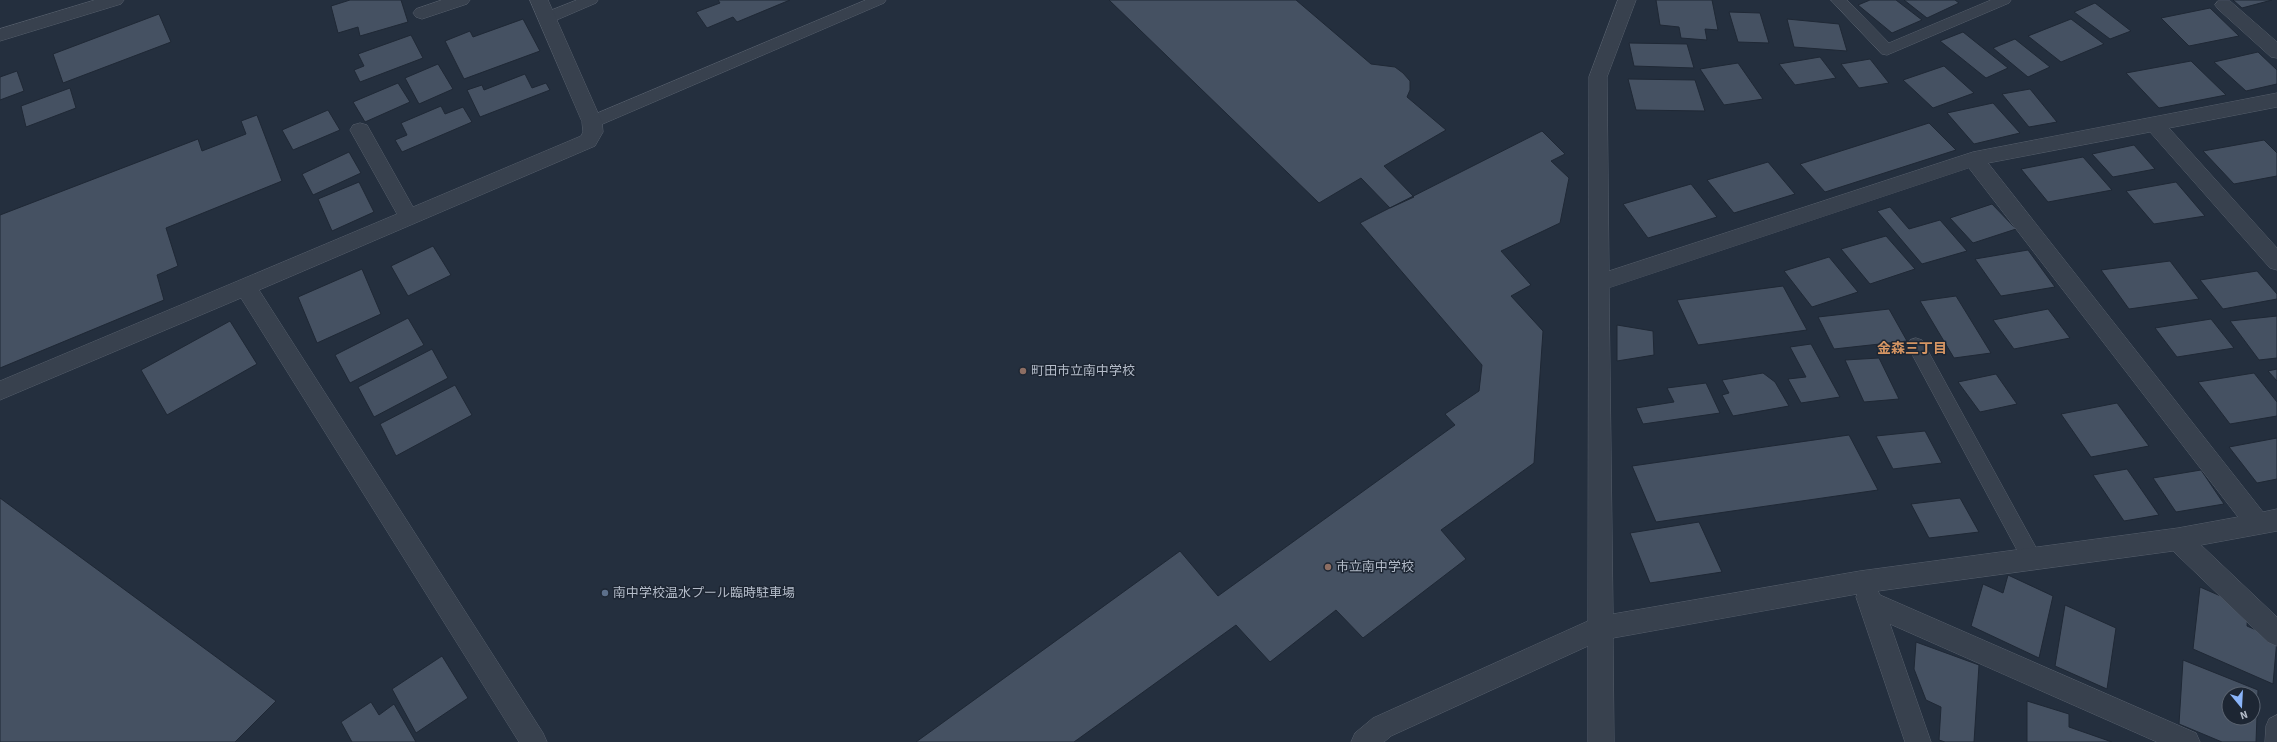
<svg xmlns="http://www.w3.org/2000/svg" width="2277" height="742" viewBox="0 0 2277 742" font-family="'Source Sans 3','Noto Sans JP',sans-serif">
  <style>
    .building { fill: #455162; stroke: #1f2835; fill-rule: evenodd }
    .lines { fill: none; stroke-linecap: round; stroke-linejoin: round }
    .service-casing { stroke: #565f6c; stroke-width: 1 }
    .minor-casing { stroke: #565f6c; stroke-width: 1 }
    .service { fill: #38414e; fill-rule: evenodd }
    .minor { fill: #38414e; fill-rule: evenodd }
    .education-dot { fill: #8d6e63; stroke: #1d2633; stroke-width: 1.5 }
    .service-dot { fill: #5c6f8a; stroke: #1d2633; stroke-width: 1.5 }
    .labels { text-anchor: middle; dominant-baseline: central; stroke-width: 3; stroke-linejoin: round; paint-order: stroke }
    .poi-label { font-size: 13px; fill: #b4bcc9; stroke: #1d2633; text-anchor: start }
    .neighbourhood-label { font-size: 14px; font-weight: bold; fill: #d59563; stroke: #1d2633 }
  </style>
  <rect width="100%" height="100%" fill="#242f3e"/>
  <path class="building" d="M350,0H401L408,22L360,36L358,27L338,33L331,6Z
    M718,0H790L737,22L733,17L707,28L696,12L720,3Z
    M1109,0H1296L1371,64L1395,67L1403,73L1410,81V90L1407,97L1446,130L1384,166L1414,197L1390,208L1361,178L1319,203Z
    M1656,0H1712L1718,30L1705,29L1707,40L1681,38L1679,27L1660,25Z
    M1870,0H1896L1922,20L1892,33L1858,5Z
    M1904,0H1955L1959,3L1927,18Z
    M2233,0H2272L2242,8Z
    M2095,3L2131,31L2110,39L2074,12Z
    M2210,8L2239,36L2189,46L2161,18Z
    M1729,12L1760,13L1769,43L1738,42Z
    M159,14L171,42L63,83L53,54Z
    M523,19L540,51L464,79L445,41L470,31L473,37Z
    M1787,19L1839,24L1847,51L1794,47Z
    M2071,19L2104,44L2061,62L2028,36Z
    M1963,32L2008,68L1986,78L1940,41Z
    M411,35L423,58L360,82L354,70L364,66L358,54Z
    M2015,39L2050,67L2028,77L1993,48Z
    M1629,43L1687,44L1694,68L1634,66Z
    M2258,52L2277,70V84L2246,91L2214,62Z
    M1820,57L1836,78L1795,85L1779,64Z
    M1870,59L1889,83L1859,88L1841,64Z
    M2191,61L2226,95L2159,108L2126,73Z
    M1738,63L1763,99L1724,105L1700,69Z
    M438,64L453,89L419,104L405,78Z
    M1944,66L1974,93L1933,108L1903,80Z
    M17,71L24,91L0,100V77Z
    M525,74L532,88L546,83L550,90L480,117L467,90L482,85L484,90Z
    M1628,79L1695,80L1705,111L1636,110Z
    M398,83L410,102L365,122L353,102Z
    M70,88L76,108L26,127L21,106Z
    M2030,89L2057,122L2029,127L2002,94Z
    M1993,103L2020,133L1974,144L1947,113Z
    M441,106L445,114L463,107L472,122L402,152L395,140L407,135L401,123Z
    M328,110L340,130L293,150L282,130Z
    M257,115L282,181L166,228L178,266L157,275L164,300L0,368V215L198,139L202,151L246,134L241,121Z
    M1929,123L1956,150L1825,192L1800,164Z
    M1542,131L1565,154L1551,161L1569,178L1560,223L1501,251L1531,285L1511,296L1543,331L1534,463L1441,530L1466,559L1363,638L1336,610L1270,662L1236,625L1074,742H916L1180,551L1218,596L1455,425L1445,414L1479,391L1482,365L1360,223Z
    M2264,140L2277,153V176L2234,184L2203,151Z
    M2134,145L2155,169L2113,177L2092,154Z
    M349,152L361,173L313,195L302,174Z
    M2083,157L2112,190L2048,202L2021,169Z
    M1768,162L1795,194L1734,213L1707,180Z
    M359,182L374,212L332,231L318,199Z
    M2176,182L2205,216L2154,224L2126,191Z
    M1691,184L1717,217L1648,238L1623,204Z
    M1992,204L2016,229L1973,243L1950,218Z
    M1890,207L1909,229L1940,220L1967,251L1922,264L1877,211Z
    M1886,236L1915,269L1870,284L1841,249Z
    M433,246L451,275L408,296L391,266Z
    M2028,250L2055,287L2001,296L1975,259Z
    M1829,257L1858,292L1812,307L1784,271Z
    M2170,261L2199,299L2129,309L2101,270Z
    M362,269L381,314L317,343L298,297Z
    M2257,271L2277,294V299L2223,309L2200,280Z
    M1783,286L1807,330L1698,345L1677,300Z
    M1956,296L1991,353L1954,358L1920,301Z
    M1889,309L1907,341L1834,349L1818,317Z
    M2048,309L2070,338L2014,349L1993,320Z
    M2277,316V358L2259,360L2230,321Z
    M408,318L424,345L350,383L335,355Z
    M2211,319L2234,348L2177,357L2155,328Z
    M230,321L257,364L167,415L141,370Z
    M1617,325L1653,331L1654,355L1617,361Z
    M1811,344L1840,397L1801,403L1788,379L1806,377L1790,347Z
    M432,349L448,378L374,417L358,387Z
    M1879,358L1899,399L1864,402L1845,360Z
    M2277,369V381L2268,371Z
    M1763,373L1775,382L1789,406L1733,416L1722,395L1729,393L1722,380Z
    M2254,373L2277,402V416L2230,424L2198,382Z
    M1996,374L2017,404L1980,412L1958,382Z
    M1706,383L1720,413L1643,424L1636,408L1674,402L1667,388Z
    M455,385L472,415L396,456L380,424Z
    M2117,403L2149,446L2091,457L2061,414Z
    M1925,431L1942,463L1893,469L1876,436Z
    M1849,435L1878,490L1656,522L1632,466Z
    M2277,438V479L2257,483L2229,447Z
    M2127,469L2159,515L2124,521L2093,475Z
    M2201,470L2224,504L2176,512L2153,478Z
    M0,498L276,701L235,742H0Z
    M1960,498L1979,532L1929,538L1911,504Z
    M1699,522L1722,572L1650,583L1630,533Z
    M2008,575L2053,596L2039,658L1971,626L1983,584L2003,593Z
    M2200,587L2248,608L2247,626L2277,639L2273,684L2193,649Z
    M2065,605L2116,628L2107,689L2055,666Z
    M1916,642L1979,665L1974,742H1945L1939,740L1941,707L1926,700L1914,669Z
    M442,656L468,698L416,733L392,689Z
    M2183,660L2258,690L2256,742H2222L2179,724ZM2229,694H2253V718H2229Z
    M2027,701L2069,714V727L2112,742H2027Z
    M371,702L379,715L394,704L416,742H352L341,722Z"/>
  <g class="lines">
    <defs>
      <path id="service" d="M577,0H598L596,3L552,22H542L540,18L542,14Z
        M866,0H886L884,3L598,126L592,128L586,126L584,122L586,118Z
        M1831,0H1847L1889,43L1991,0H2011L2009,3L1887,55L1882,54Z
        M1916,338L1922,340L2039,553L2042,559L2039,565L2032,568L2025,565L1907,345L1910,340Z
        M2277,715V742H2265L2266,726L2269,719Z"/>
      <path id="minor" d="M95,0H124L121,4L0,41V29Z
        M442,0H470L467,4L422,19L416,17L413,13L416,9Z
        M530,0H548L602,122L603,132L595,146L259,290L543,733L547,742H519L241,298L0,400V381L397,214L350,130L353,125L360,123L367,125L413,207L581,136L583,132L582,122Z
        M1618,0H1636L1607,77L1609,271L1973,152L2277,93V107L2169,128L2277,248V270L2270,268L2150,132L1988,163L2263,512L2277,509V531L2201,545L2277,617V646L2268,642L2173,551L1878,591L1880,595L2196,733L2200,742H2157L1890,624L1931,742H1905L1856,597L1857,594L1613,638L1614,742H1588V646L1391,736L1384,742H1351L1355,733L1373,718L1588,621L1589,77ZM1969,168L2238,517L2178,528L1860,571L1613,614L1609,288Z
        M2218,1H2230L2277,42V58L2271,57L2218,9L2215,5Z"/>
    </defs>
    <use href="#service" class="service-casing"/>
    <use href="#minor" class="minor-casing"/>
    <use href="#service" class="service"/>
    <use href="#minor" class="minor"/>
  </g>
  <g class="education-dot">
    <circle cx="1023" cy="371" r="4"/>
    <circle cx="1328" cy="567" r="4"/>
  </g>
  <circle class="service-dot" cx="605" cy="593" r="4"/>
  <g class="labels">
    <g class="poi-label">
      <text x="1031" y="371">町田市立南中学校</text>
      <text x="1336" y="567">市立南中学校</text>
      <text x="613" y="593">南中学校温水プール臨時駐車場</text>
    </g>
    <g class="neighbourhood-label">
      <text x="1912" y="349">金森三丁目</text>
    </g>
  </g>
  <g transform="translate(2241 706) rotate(162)"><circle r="19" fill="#1d2633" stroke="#59626f"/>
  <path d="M0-3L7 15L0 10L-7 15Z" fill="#8ab4f8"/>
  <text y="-6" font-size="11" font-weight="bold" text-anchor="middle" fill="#b4bcc9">N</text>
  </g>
</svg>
